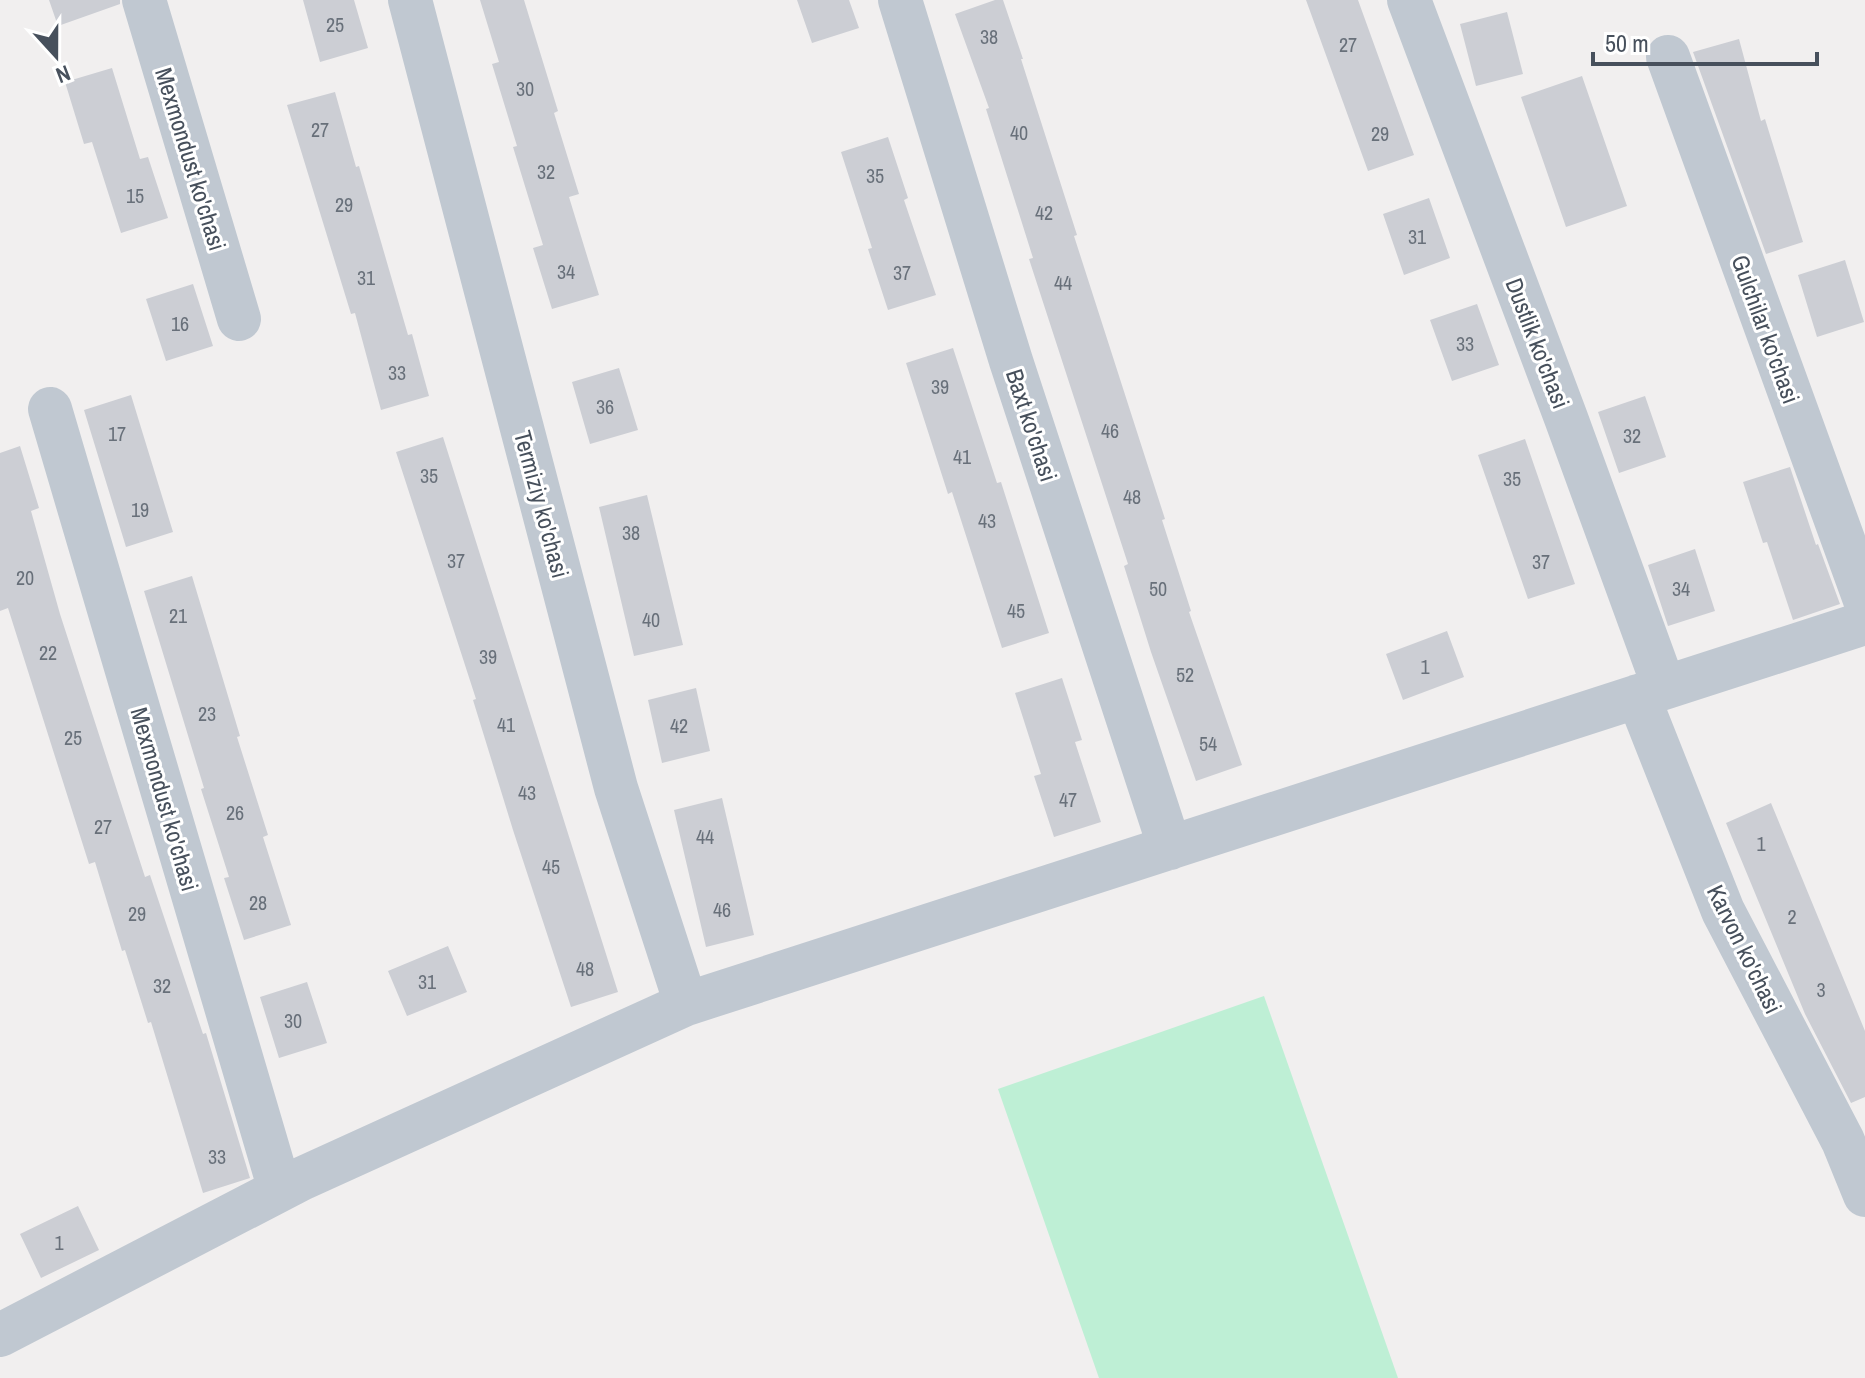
<svg xmlns="http://www.w3.org/2000/svg" width="1865" height="1378" viewBox="0 0 1865 1378" font-family="'Archivo Narrow',sans-serif">
  <style>
    .green { fill: #beefd5 }
    .building { fill: #ccced4 }
    .lines { fill: none; stroke-linecap: round; stroke-linejoin: round }
    .minor { stroke: #c0c8d1; stroke-width: 44 }
    .labels { text-anchor: middle; dominant-baseline: central; stroke-width: 6; stroke-linejoin: round; paint-order: stroke }
    .number-label { font-size: 20px; fill: #68707a }
    .street-label { font-size: 24px; fill: #47505c; stroke: #fff }
  </style>
  <rect width="100%" height="100%" fill="#f1efef"/>
  <path class="green" d="M1264,996L1398,1378H1099L998,1089Z"/>
  <path class="building" d="M49,0H120V4L58,26Z
    M303,0H354L368,48L320,62Z
    M480,0H524L558,111L554,113L579,194L569,197L599,295L552,309L533,248L543,245L513,147L517,146L492,64L499,62Z
    M797,0H849L859,28L812,43Z
    M995,0H1003L1023,59H1021L1077,235L1074,236L1165,519L1162,520L1191,611L1189,612L1242,765L1196,781L1151,652L1124,566L1128,564L1029,259L1033,258L986,109L989,108L955,14Z
    M1306,0H1358L1414,155L1368,171Z
    M1507,12L1523,74L1476,86L1460,24Z
    M1739,39L1761,121L1765,119L1803,242L1766,254L1693,52Z
    M112,68L140,159L148,157L168,218L121,233L92,142L84,144L65,82Z
    M1582,76L1627,206L1566,227L1521,97Z
    M335,92L356,167L359,166L408,335L412,334L429,396L381,410L355,313L351,314L287,105Z
    M888,137L908,198L904,200L936,295L888,310L868,249L872,248L841,152Z
    M1429,198L1450,258L1404,275L1383,214Z
    M1845,260L1864,322L1817,337L1798,275Z
    M193,284L213,346L166,361L146,299Z
    M1477,304L1499,365L1452,381L1430,320Z
    M953,348L997,483L1001,482L1049,633L1002,648L952,492L948,494L906,363Z
    M619,368L638,430L590,444L572,382Z
    M131,395L173,532L126,547L84,410Z
    M1645,396L1666,457L1619,473L1598,412Z
    M443,437L618,992L571,1007L513,830L473,700L476,699L396,452Z
    M1525,439L1575,584L1528,599L1478,455Z
    M20,446L39,508L31,511L60,614L145,877L150,875L203,1034L206,1033L250,1178L203,1193L151,1022L148,1023L125,950L122,951L95,862L89,864L8,608L0,611V453Z
    M1790,467L1816,545L1818,544L1840,604L1793,620L1767,542L1763,543L1743,482Z
    M647,495L683,645L634,656L599,507Z
    M1695,549L1715,611L1668,626L1648,565Z
    M192,576L240,736L237,737L268,835L263,837L291,925L244,940L224,878L229,877L201,789L204,788L144,591Z
    M1447,631L1464,677L1403,700L1386,654Z
    M1062,678L1082,740L1075,742L1101,822L1054,837L1034,776L1041,774L1015,693Z
    M696,688L710,751L662,763L648,700Z
    M722,798L754,935L706,947L674,810Z
    M1771,803L1865,1031V1097L1851,1103L1805,1014L1726,823Z
    M448,946L467,992L407,1016L388,971Z
    M307,982L327,1043L279,1058L260,997Z
    M78,1206L99,1250L41,1278L20,1234Z"/>
  <g class="lines">
    <path class="minor" d="M144,0L239,319
      M410,0L616,788L686,1004
      M900,0L1011,361L1170,848
      M1409,0L1566,418L1664,687
      M1668,57L1865,600
      M50,409L280,1190
      M1638,696L1723,911L1843,1141L1865,1195
      M0,1335L301,1179L686,1004L1865,623"/>
  </g>
  <g class="labels">
    <g class="number-label">
      <text x="335" y="24">25</text>
      <text x="989" y="36">38</text>
      <text x="1348" y="44">27</text>
      <text x="525" y="88">30</text>
      <text x="320" y="129">27</text>
      <text x="1019" y="132">40</text>
      <text x="1380" y="133">29</text>
      <text x="546" y="171">32</text>
      <text x="875" y="175">35</text>
      <text x="135" y="195">15</text>
      <text x="344" y="204">29</text>
      <text x="1044" y="212">42</text>
      <text x="1417" y="236">31</text>
      <text x="566" y="271">34</text>
      <text x="902" y="272">37</text>
      <text x="366" y="277">31</text>
      <text x="1063" y="282">44</text>
      <text x="180" y="323">16</text>
      <text x="1465" y="343">33</text>
      <text x="397" y="372">33</text>
      <text x="940" y="386">39</text>
      <text x="605" y="406">36</text>
      <text x="1110" y="430">46</text>
      <text x="117" y="433">17</text>
      <text x="1632" y="435">32</text>
      <text x="962" y="456">41</text>
      <text x="429" y="475">35</text>
      <text x="1512" y="478">35</text>
      <text x="1132" y="496">48</text>
      <text x="140" y="509">19</text>
      <text x="987" y="520">43</text>
      <text x="631" y="532">38</text>
      <text x="456" y="560">37</text>
      <text x="1541" y="561">37</text>
      <text x="25" y="577">20</text>
      <text x="1158" y="588">50</text>
      <text x="1681" y="588">34</text>
      <text x="1016" y="610">45</text>
      <text x="178" y="615">21</text>
      <text x="651" y="619">40</text>
      <text x="48" y="652">22</text>
      <text x="488" y="656">39</text>
      <text x="1425" y="666">1</text>
      <text x="1185" y="674">52</text>
      <text x="207" y="713">23</text>
      <text x="506" y="724">41</text>
      <text x="679" y="725">42</text>
      <text x="73" y="737">25</text>
      <text x="1208" y="743">54</text>
      <text x="527" y="792">43</text>
      <text x="1068" y="799">47</text>
      <text x="235" y="812">26</text>
      <text x="103" y="826">27</text>
      <text x="705" y="836">44</text>
      <text x="1761" y="843">1</text>
      <text x="551" y="866">45</text>
      <text x="258" y="902">28</text>
      <text x="722" y="909">46</text>
      <text x="137" y="913">29</text>
      <text x="1792" y="916">2</text>
      <text x="585" y="968">48</text>
      <text x="427" y="981">31</text>
      <text x="162" y="985">32</text>
      <text x="1821" y="989">3</text>
      <text x="293" y="1020">30</text>
      <text x="217" y="1156">33</text>
      <text x="59" y="1242">1</text>
    </g>
    <g class="street-label">
      <text transform="translate(191 159) rotate(73)">Mexmondust ko'chasi</text>
      <text transform="translate(1766 329) rotate(70)">Gulchilar ko'chasi</text>
      <text transform="translate(1538 343) rotate(69)">Dustlik ko'chasi</text>
      <text transform="translate(1032 425) rotate(72)">Baxt ko'chasi</text>
      <text transform="translate(542 504) rotate(75)">Termiziy ko'chasi</text>
      <text transform="translate(165 799) rotate(74)">Mexmondust ko'chasi</text>
      <text transform="translate(1745 949) rotate(64)">Karvon ko'chasi</text>
    </g>
  </g>
  <g transform="translate(56 56) rotate(159)" stroke="#ffffff" stroke-width="6" paint-order="stroke">
  <path d="M0-6L14 30L0 20L-14 30Z" fill="#47505c"/>
  <text y="-12" font-size="22" font-weight="bold" text-anchor="middle" fill="#47505c">N</text>
  </g>
  <path d="M1593 52v12h224v-12" fill="none" stroke="#47505c" stroke-width="4"/>
  <text x="1605" y="52" font-size="24" fill="#47505c" stroke="#ffffff" stroke-width="6" paint-order="stroke">50 m</text>
</svg>
